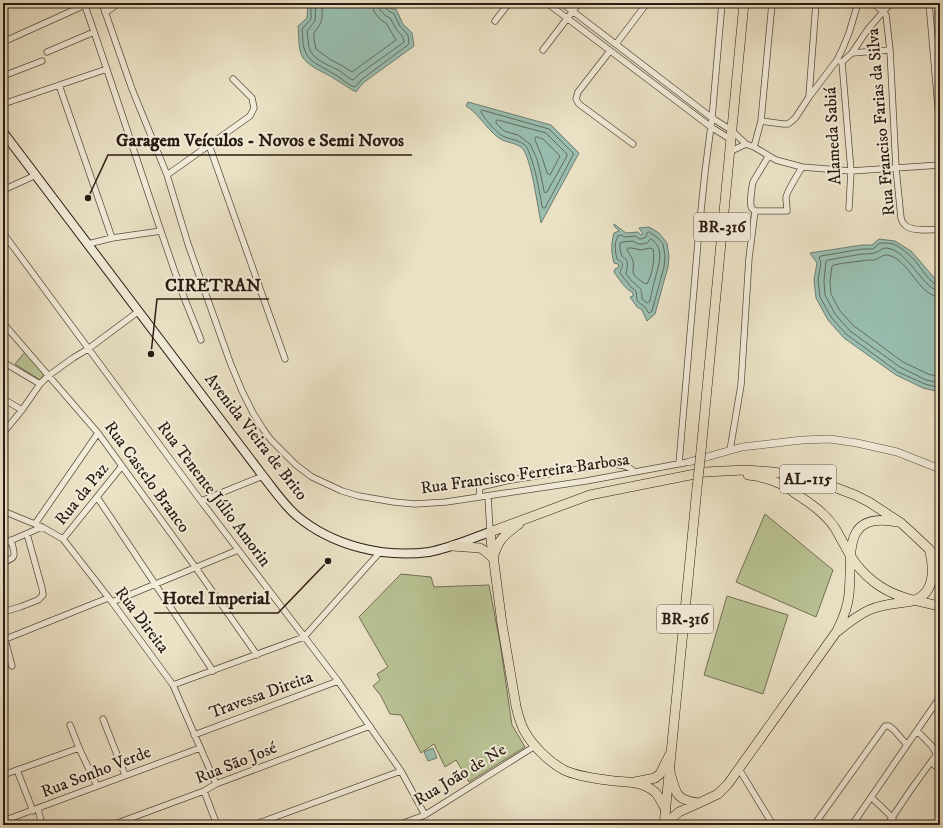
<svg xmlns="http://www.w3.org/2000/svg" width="943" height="828" viewBox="0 0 943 828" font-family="'IM FELL DW Pica',serif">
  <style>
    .green { fill: #b9c394; stroke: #726f53 }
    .water { fill: #99beb0; stroke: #6d7d71 }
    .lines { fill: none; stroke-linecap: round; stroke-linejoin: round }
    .shore { stroke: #626c61; stroke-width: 1 }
    .minor-casing { stroke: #5a4d3f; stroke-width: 7 }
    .tertiary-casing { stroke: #5a4d3f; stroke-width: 8 }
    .secondary-casing { stroke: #2a1b12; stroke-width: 10 }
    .primary-casing { stroke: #2a1b12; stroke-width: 10 }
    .trunk-casing { stroke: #2a1b12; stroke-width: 10 }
    .minor { stroke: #f2ecda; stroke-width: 5.5 }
    .tertiary { stroke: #f2ecda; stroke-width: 7 }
    .secondary { stroke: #f2ecda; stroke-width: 8 }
    .primary { stroke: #ebe2c6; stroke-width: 9 }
    .trunk { stroke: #ebe2c6; stroke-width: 9 }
    .trunk-bridge-casing { stroke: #2a1b12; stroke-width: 10; stroke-linecap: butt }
    .trunk-bridge { stroke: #ebe2c6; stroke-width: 9 }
    .labels { text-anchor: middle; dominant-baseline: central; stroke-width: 4; stroke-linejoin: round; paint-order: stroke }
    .shield { fill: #f2ecda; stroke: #665a4e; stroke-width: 1 }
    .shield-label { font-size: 16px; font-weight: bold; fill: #2a1b12 }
    .street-label { font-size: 17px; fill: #2a1b12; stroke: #f2ecda }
    .leader { fill: none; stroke: #2a1b12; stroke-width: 1.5 }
    .callout-dot { fill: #2a1b12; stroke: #f2ecda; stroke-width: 1.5 }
    .callout-label { font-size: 18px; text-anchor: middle; font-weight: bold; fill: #2a1b12; stroke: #f2ecda; stroke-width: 4; stroke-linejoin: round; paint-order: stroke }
  </style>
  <rect width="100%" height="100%" fill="#ebe2c6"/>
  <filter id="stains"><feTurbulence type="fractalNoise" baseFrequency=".005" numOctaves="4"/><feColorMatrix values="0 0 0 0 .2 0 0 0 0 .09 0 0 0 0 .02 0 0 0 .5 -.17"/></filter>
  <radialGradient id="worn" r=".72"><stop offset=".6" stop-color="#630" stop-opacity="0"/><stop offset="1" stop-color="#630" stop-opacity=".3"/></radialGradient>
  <path class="green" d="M25,352L44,374L40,380L15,364Z
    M765,514L833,570L816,617L736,582Z
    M401,574L431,577L434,587L489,585L500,643L512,725L525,747L469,782L456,760L445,767L434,744L421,753L401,715L390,714L381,696L373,686L380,680L377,674L388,667L359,617Z
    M727,596L788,615L763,694L704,675Z"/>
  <path class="water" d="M308,3H386L392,9H396L403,24L412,33L414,46L363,83L356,92C348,88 342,83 335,79C324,72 311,68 303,58C298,51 299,34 298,26L307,18Z
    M468,102L551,125L579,153L541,223C538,209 531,156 522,148C515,142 506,143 499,138C497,137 494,134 492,132C483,123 476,112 466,106Z
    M614,224L626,233L638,232L641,235L643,234L639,228L649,227L659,233L667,243L669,256L668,267L664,281L655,314L647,321L642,310L637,307L630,297L633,296V293C624,288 620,280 614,272L615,269L619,267L618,264L614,263C611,252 611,244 614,233L619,231L614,226Z
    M879,239L895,241L911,251L919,260L930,273L940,284V392L923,388L896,375L844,338L828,320L816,298L814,280L817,263L810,253L862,245H872Z
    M433,748L437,758L428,761L424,752Z"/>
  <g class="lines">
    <path class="shore" d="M311,3V19L302,29C303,36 302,46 306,53C309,62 328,70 336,75C342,79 347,84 354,87L356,86L361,80L409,44L408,35L400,26L394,14L389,11L384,6L383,3
      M316,3L315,21L307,31C308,36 308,48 311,52C316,61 331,66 340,71C344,74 348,78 353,80L358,75L404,42L403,37L396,29L390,18L386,16L380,10L378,3
      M322,3C322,19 324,20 314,33V40L316,49L331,60L341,65L352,72L396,40L386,23L381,20L375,13L373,8L372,3
      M482,110L549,129L573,153V155L545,208H543L542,206C539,189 536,171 530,155C529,152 528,149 526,146C519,139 509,140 501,135C495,131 483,117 481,112Z
      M498,120L546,133L567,154V156L547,192L545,193L544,191L541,176L537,159L530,144L518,135L504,131L496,123V121Z
      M537,137L543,139L560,156L550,175L547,173L542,157L535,140V138Z
      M649,232L657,237L663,244L665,256L664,267L652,311L649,313C647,312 647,309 645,307C642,304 639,304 637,300L636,291L631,287L620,273C621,266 627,265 617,259C615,251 614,243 618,236L621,235L625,237L635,236C639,239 641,240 646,237L647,233Z
      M651,239C666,248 658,267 655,279C653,287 651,294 650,301L647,303L642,299C642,287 640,289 633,282C630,280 628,276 626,274C627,269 628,265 627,261C624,255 626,261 622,256C620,253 620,247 620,243L622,242L633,241L638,244H642L647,243Z
      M628,248H632L641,250L650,248L653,249C655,261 652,274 647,284C642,282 633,277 633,271C633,268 634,265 633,261C632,256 628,254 627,249Z
      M940,286C931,285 922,269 916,262C911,256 901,247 893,244C889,243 884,243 880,243L873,249H862L821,256L819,257L821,263L818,280L820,297L831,317L846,334L898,372L925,384L940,388
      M940,291C924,290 911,256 891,249C881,246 882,251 874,253C870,254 866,254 862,254C850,256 839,258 828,260L826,261L824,281L825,295L835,314L850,331L900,367L926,380L940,383
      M940,297C918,296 910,260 888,255C883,254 879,259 874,260C870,260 866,260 861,261C852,262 843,263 834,265L832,266L830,281L831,294L840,311L854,326L903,362L928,374L940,377"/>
    <defs>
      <path id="minor" d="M84,3C116,94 145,186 177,278C184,299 193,319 201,340
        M102,3L132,89L167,175L188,244L230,362L242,391L253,413L263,429L271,440L296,465L312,477L342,491L359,496L394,502L415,504L446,502L586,481L689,462
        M547,3L711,127L730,139
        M562,3L712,118L731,130L746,144
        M872,3L883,11L886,15L890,50L896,168L901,218C902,220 902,222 904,224C910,232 930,230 940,229
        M929,3L940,130
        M105,13L119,3
        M495,21L509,3
        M3,42L85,5
        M616,44L647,3
        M543,50L579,3
        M610,51L578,92L576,99L579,104L633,144
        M47,52L94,32
        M852,53L890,50
        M839,61L842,62L852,53L868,29L891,3
        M842,62L851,171L849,208
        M3,76L42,61
        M59,85L112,238
        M809,96L816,3
        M3,104L107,69
        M761,121L783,124H788L792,121L796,117L809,97L837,60L842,50L849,33L858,3
        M209,145L285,359
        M754,147L761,121L772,3
        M729,152L746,144L754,147L776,160L802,167L851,171L940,165
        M167,175L250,116L254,108L252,98L233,79
        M3,190L36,175
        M755,211H787C787,206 786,202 786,198C786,192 799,173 802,167
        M3,233L201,501L338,681L401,771L425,815
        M88,244L112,238L161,231
        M3,323L98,433L196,568L257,655
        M3,362L40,384
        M3,399L22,410
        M3,433L22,410L40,384L48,376L73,358L88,349L139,311
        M730,450L741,385L749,258L755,211C753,209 751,209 751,206C750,201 752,187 753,182L768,157
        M679,464L699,230L705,172L712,118L722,3
        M488,496L490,532
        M97,497L213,671
        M479,497L480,487L511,480L611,464C620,465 628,465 635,472
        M201,501L263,476
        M3,511L42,527L63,539L112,602L173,685L216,784
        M35,524L98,433
        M63,539L122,466
        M3,544L42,527
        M3,562C19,558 14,553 11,540
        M112,602L238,550
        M3,612L20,607L38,600L43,595L42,588L27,534
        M3,632L12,666
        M3,640L108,598
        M173,685L304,637L380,552
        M103,719L125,775
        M70,725L79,748L97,786
        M917,731L931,745L936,753L935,757L931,762L940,770
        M194,735L338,681
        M739,769L773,825
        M17,770L33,811
        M3,775L79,748
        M204,791L217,825
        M871,797L893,818
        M38,809L42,825
        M3,821L200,748
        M112,825L204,791L216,784L370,726
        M253,825L401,771
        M398,825L425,815L535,746
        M814,825L885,726H889L894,730L907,745
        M852,825L940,697
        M887,825L912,788L931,762"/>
      <path id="tertiary" d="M689,462L742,447L802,440L830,439L857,443L897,452L940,469"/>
      <path id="secondary" d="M3,132L263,476C274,490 284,505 297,516C333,546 383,558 429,552C450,548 470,539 490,532"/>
      <path id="primary" d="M748,475C760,476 772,480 783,485C788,488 792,491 796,494C810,503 825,513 835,528C840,537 845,546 850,555C856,565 865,575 874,582C895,598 916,601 940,606
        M452,546L480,548L485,551L493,558
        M494,555C499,538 506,534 519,524
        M838,631C848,623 858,615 869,610C878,606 890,604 899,603C904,602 910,602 915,600C935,592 934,570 930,552
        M670,772C676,793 675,800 699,803
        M635,782L655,778L660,774L670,754
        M666,810C663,805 659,796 655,792C644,782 628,782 614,781C599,779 578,777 564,770C549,762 533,746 525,732C520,724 518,714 516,706L502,624L490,532L590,495L705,472L744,470L773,472L785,474L826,484L855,495L869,502L901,523L911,532L929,549L940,563
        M669,825L673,817L679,812L699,803L718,794L728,784L837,631C843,619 848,607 849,594C853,556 840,511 897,522"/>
      <path id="trunk" d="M701,451L744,3
        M664,825L697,488"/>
    </defs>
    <use href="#minor" class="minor-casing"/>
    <use href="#tertiary" class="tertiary-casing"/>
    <use href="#secondary" class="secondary-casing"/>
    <use href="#primary" class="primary-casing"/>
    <use href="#trunk" class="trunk-casing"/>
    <use href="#minor" class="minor"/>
    <use href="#tertiary" class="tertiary"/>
    <use href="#secondary" class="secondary"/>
    <use href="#primary" class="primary"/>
    <use href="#trunk" class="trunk"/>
    <defs>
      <path id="trunk-bridge" d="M697,488L701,451"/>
    </defs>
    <use href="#trunk-bridge" class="trunk-bridge-casing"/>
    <use href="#trunk-bridge" class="trunk-bridge"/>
  </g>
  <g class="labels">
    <g class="shield">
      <rect x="694" y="213" width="56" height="28" rx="3"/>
      <rect x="780" y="465" width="56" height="28" rx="3"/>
      <rect x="657" y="605" width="56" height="28" rx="3"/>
    </g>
    <g class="shield-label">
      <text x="722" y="227">BR-316</text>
      <text x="808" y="479">AL-115</text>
      <text x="685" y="619">BR-316</text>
    </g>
    <g class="street-label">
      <text transform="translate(881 122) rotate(-95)">Rua Franciso Farias da Silva</text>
      <text transform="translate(833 136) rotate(-93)">Alameda Sabiá</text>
      <text transform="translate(256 437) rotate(52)">Avenida Vieira de Brito</text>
      <text transform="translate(525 474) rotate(-8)">Rua Francisco Ferreira Barbosa</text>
      <text transform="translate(147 477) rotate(54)">Rua Castelo Branco</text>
      <text transform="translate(82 494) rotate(-51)">Rua da Paz</text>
      <text transform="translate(214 494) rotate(53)">Rua Tenente Júlio Amorin</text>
      <text transform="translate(142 620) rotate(53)">Rua Direita</text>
      <text transform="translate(261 695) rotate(-20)">Travessa Direita</text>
      <text transform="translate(236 763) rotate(-22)">Rua São José</text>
      <text transform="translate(96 772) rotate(-21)">Rua Sonho Verde</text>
      <text transform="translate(460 775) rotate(-31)">Rua João de Ne</text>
    </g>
  </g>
  <path class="leader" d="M88 198L108 155H412M151 354L157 299H269M328 561L278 613H154"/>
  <g class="callout-dot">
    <circle cx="88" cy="198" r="4"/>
    <circle cx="151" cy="354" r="4"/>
    <circle cx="328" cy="561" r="4"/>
  </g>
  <g class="callout-label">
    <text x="260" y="146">Garagem Veículos - Novos e Semi Novos</text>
    <text x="213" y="291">CIRETRAN</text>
    <text x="216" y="604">Hotel Imperial</text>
  </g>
  <rect width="943" height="828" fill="none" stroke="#ebe2c6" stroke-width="16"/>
  <rect x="4" y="4" width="935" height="820" fill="none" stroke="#2a1b12" stroke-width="2"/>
  <rect x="8" y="8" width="927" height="812" fill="none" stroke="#2a1b12"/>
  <rect width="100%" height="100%" filter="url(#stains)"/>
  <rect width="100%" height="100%" fill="url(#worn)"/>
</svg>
